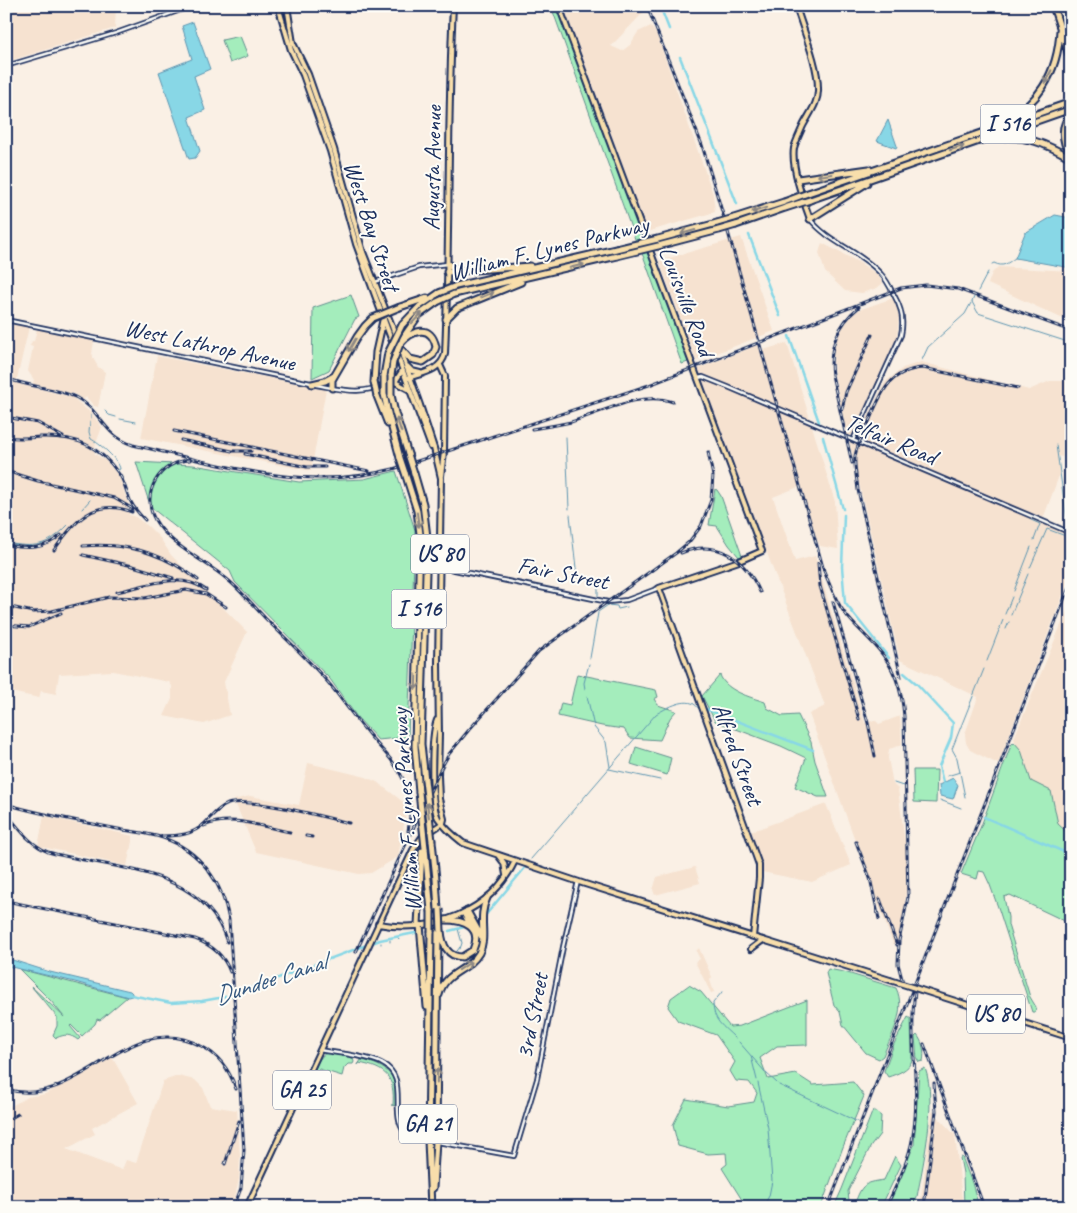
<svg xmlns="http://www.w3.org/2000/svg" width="1077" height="1213" viewBox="0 0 1077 1213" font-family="Caveat,sans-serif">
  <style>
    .built { fill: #f6e2d0 }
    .green { fill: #a4edbc; stroke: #608e8d }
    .water { fill: #88d7e6; stroke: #5c94b0 }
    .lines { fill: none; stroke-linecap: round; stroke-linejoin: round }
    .stream { stroke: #5c94b0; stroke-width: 1 }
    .canal { stroke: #88d7e6; stroke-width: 2.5 }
    .minor-casing { stroke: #1b2f5e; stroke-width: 6 }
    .major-casing { stroke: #1b2f5e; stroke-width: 8 }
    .highway-casing { stroke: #1b2f5e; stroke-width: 9 }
    .minor { stroke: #fdfcf7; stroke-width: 2.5 }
    .major { stroke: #f8deab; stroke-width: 4 }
    .highway { stroke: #f8deab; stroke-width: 5 }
    .rail-casing { stroke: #1b2f5e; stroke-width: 3 }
    .rail { stroke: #fdfcf7; stroke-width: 1; stroke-dasharray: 4; stroke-linecap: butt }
    .major-bridge-casing { stroke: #1b2f5e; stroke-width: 8; stroke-linecap: butt }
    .highway-bridge-casing { stroke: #1b2f5e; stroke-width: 9; stroke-linecap: butt }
    .major-bridge { stroke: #f8deab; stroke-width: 4 }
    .highway-bridge { stroke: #f8deab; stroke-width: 5 }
    .oneway { stroke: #8a8684 }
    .labels { text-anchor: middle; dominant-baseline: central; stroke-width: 4; stroke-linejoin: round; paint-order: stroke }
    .shield { fill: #fdfcf7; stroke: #5f6c8c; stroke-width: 1 }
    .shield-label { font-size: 22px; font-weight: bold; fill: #1b2f5e }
    .street-label { font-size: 24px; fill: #1b2f5e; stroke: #fdfcf7 }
    .water-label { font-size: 25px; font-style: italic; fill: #365980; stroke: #fdfcf7 }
  </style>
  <rect width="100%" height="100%" fill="#faf0e5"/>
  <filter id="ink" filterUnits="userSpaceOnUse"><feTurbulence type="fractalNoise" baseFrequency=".02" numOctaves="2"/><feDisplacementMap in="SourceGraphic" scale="10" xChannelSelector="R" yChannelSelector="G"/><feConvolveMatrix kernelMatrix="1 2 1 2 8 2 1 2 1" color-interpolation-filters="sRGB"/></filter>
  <g filter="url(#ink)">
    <path class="built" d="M6,6H116L115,28L9,61L6,59Z
      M559,6H600L603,11L617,6H642L643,13L611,46L622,51L630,45L638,32L651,26L657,35L713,194L715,212L643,233Z
      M741,237L774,331L696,361L659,261Z
      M822,243L860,263L877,274L883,283L877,288L862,293L845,291L825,272L819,253Z
      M998,267L1071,271V321L1061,318L988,284L992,273Z
      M893,298L898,308L899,316L897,338L852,435L847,436L834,373L833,355L835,344L841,329L853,314L859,310Z
      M6,323L29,327L16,383L72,397L92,414L102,427L94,449L95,454L106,461L119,476L128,503L127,508L129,510V515L134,516L148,526L160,538L171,555L247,632L224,682L230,715L204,724L164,716L172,699V686L169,682L113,671L59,674L56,694L41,691L39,698L6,691Z
      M37,329L94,341L92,354L93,355V358L98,367L105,372L98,407L94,406L86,397L83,400L74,394L36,386L33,383L34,380L28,371L33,347L30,346L32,341H34Z
      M787,343L835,502L838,549L820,546L806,513L798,487L773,497L795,561L815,556L865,723L875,720L879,724L900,716L902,745L889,749L888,758L893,784L898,789L906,850V886L905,907L898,943L893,944L809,714L825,706L697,369L758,345L760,351Z
      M157,356L326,389L311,471L141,438Z
      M921,362L1029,390L1050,381H1071V459L1058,456L1060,473L1043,519L863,442L860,437L861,432L885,382L903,368Z
      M849,440L1071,536V574L998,764L970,750L966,743L965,734L978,697L900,660Z
      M1071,601V840L1045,812L1020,761L1014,738Z
      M308,763L366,777L377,782L406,804L405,819L398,857L371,873L359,874L256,852L234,800L250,796L299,805Z
      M826,804L851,865L812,882L762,872L750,832Z
      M44,816L133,836L127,866L38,846Z
      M695,867L700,883L655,895L653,890L657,877Z
      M699,948L712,977L710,980L714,992L711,993L695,962L700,959L696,951Z
      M112,1057L138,1103L92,1128L95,1134L66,1149L122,1170L126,1160L136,1163L163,1081L178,1076L195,1080L203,1088L210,1106L237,1110L240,1156L239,1179L235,1197L230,1207H6V1104L11,1106L28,1097L45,1094Z
      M932,1111L955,1135L963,1207H920Z"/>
    <path class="green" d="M551,6H557L670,312L675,324L687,357L688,362L682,364L680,359L644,258L635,239Z
      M240,36L248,56L230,63L222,40Z
      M351,295L359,317L355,319L329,370L312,378L313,308Z
      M136,462L193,465L299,482L364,479L396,471L415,530L408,737L378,740L357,717L330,679L235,582L230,571L153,509L148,499Z
      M715,489L717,490L721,496L742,556L739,557L729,545L717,526L709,525Z
      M577,674L656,690L658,697L654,699L658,705L676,711L670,718L660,740L630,738L624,729L602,726L558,716L561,703L570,705Z
      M720,675C726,691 750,697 765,702L767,708L782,716L798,715L811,742L815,761L828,797H818L795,787L806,758L781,746L715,721L702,696Z
      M1014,742L1021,750L1031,781L1051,791L1058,824L1071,836V924L1010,895L1004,897L1008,917V925L1030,997L1036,1007L1035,1012H1032L999,910L990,885L984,872L979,871L977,879L961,874L981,826L1011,745Z
      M636,747L671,758L667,775L631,764Z
      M913,770H937L936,803L914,802Z
      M19,969L127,997L100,1020L97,1019L95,1024L82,1036L71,1025L70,1026L80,1038L78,1040C70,1034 65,1034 56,1038L53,1035L57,1026V1017L31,986L64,1017L51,1001Z
      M828,969L844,972L896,988C907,1011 891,1035 883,1056L879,1059L866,1053L843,1025L840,1012L834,1005L826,973Z
      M689,985L701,992L730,1027L740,1026L807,1000V1045L777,1046L760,1058L768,1079L796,1074L813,1085L853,1082L864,1096L843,1147L821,1207H744V1203L722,1168L727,1164L726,1153L708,1154L678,1146L673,1125L686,1099L728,1106L754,1102L757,1093L749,1082L736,1081L730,1071L735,1062L716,1035L678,1021L668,1007L671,998Z
      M908,1017L911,1019L912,1060C909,1070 897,1074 888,1077L884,1071L894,1044Z
      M917,1035C923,1042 925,1053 923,1061L919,1062L917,1059L915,1037Z
      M328,1053L353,1058L354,1062L353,1064H348L344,1068L342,1076L319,1069L314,1081C312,1072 319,1054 328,1053Z
      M361,1060C387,1065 401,1078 396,1106L391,1105H393C395,1077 386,1068 359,1063L358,1065Z
      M925,1068C938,1103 922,1169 915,1207H888L914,1145L919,1071Z
      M873,1110L881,1116L880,1134L871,1146L848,1191L849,1201L855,1203C862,1184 864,1183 884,1180L895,1156L901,1165L881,1207H834L842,1189Z
      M962,1157L972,1183L979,1207H964L963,1173L960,1158Z"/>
    <path class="water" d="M193,22L210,69L194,76L205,110L189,117L200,151L195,158L189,159L159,72L192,59L182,26Z
      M888,120L897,146L896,148L877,141Z
      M1055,215L1071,218V268L1015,258L1025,233Z
      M953,778L958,785L953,799L940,796L939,785Z
      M6,958L50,972L130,991L132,993V996L128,997L75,982L7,966Z"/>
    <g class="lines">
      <path class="stream" d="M992,264L994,263C1004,268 1007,263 1015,258
        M978,291L988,272
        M974,297L972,302L978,313L1071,343
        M922,360L928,347L965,314L971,303
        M105,411L109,415L116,417
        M91,419V415
        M120,419L136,422
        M90,422L89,432L91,439C99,443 119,460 120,469L118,470
        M566,437L569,509
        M1056,445L1068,528
        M82,509L90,500
        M570,515L577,577L598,581V596
        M1031,520L1040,524L1034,540
        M6,543C35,548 47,547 68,525
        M1030,568L1047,529L1071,538
        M1014,591L1031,547
        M598,612L608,605L617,606L618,609L627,607
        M1005,614L1012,597
        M1011,615L1028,574
        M1006,629L1009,622
        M590,658L598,613
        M987,661L1003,620
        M585,689L584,683L589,664
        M587,696L594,727L606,742L610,767
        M609,769L660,780
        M947,776L960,772
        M894,783L903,786
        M965,797L957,758L952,749L984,669
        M940,800L961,808
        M531,859L656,714C665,709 683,698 694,704C697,706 698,708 700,710
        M458,929L462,943L460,949
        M398,938L399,939
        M390,940V942
        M381,943V944
        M455,954L460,947
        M722,992L713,1003C713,1021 723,1026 735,1038
        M739,1042L766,1073L777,1083
        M751,1056L757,1080
        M758,1083L768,1128L772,1181L769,1196L763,1207
        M779,1085L858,1122"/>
      <path class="canal" d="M660,6L669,29
        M680,57L737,204
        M749,235L780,316
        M789,336L819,422
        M823,437L843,509
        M844,515L842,567L845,603L889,658
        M904,673L917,684L953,723L951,738L939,766L943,782
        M706,709L813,750
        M984,817L1071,855
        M484,917L524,869
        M449,931L468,926
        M131,995L171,1003L202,1001L230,996L380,940L415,933"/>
      <defs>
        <path id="minor" d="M6,66L116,33L192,6
          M810,219C829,243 860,251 881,274C887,280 891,289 895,297C902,309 904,321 901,335L853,440
          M375,282L419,267L448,264
          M6,320L311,383
          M698,378L703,377L728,387L1071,533
          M316,385C349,391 358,395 391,383
          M858,432L862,443
          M440,567L608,602L627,600L659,588
          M320,1050C339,1054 365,1055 381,1063C413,1078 384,1120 410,1137L514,1156L537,1079L563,947L578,881"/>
        <path id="major" d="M278,6L291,50L303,75L330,151L356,244L431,447
          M287,6L293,43L308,74L334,149L363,252L392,326L420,405L434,448L441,478L438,662L439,735L438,776L439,799L444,819L443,823
          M559,6L762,551L739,561L659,588L759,865V878L753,937
          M796,6C803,30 818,64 818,88C819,103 809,114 803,126C800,133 796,141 794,148C791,167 803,200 810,219
          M440,365L445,376L444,452L441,476
          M407,366L412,371L420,373
          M402,371L395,382L410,390
          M408,378C422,373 441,371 445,354C450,238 447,122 453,6
          M437,720C431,735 430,803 438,818C444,827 454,836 463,843L585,884L890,980
          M498,855L504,863L506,875
          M378,924C432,934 491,912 515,861
          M751,949L763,940
          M921,990L1071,1038
          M247,1207L413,850L422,837L443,823"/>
        <path id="highway" d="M1053,6L1071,61
          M1071,115C1062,123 1062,133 1065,144L1071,148
          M998,124C1038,107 1058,73 1060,30
          M996,138C1026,135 1045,143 1071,158
          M798,179L869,169
          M808,193L1071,102
          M810,200L1071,109
          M734,218L784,202
          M810,219L867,183
          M736,225L785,208
          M658,239L717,223
          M658,246L719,230
          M448,264L456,270
          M447,272L530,266
          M456,286L616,249
          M454,294L617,256
          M400,307L427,298
          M446,319L457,308L521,282
          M402,325L420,306L439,293
          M402,339L419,315L437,302
          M400,348L410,359L423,362L433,355L436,347C431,323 412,330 400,344
          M384,376L388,353
          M391,376L393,362
          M374,382L376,352L384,316
          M312,384L325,381L334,376
          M332,388V380L357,337L365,326L373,318
          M384,394L388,413L400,458
          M391,395L395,413L408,454
          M377,396L388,424
          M405,473L417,511L420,534L415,746L419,792
          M414,473L423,504L427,537L421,744L425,780
          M432,841L436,879L438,910
          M425,848L431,911
          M467,911L481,936
          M464,913L471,926
          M418,925L422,851
          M420,925L427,1007
          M441,931C442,943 447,957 462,957L473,950C483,927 464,920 445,920
          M431,932L428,1141L431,1207
          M439,995C445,971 468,972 479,953C488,936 477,918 487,898
          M433,1188L436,1142L438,931"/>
      </defs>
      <use href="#minor" class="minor-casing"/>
      <use href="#major" class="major-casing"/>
      <use href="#highway" class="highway-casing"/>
      <use href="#minor" class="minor"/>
      <use href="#major" class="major"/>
      <use href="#highway" class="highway"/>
      <defs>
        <path id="rail" d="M647,6L702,145L724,218L824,571C830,585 835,600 844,612C854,626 867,636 878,649C895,668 902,691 904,716L908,897L899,941L898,964L903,983
          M6,378C28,387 58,388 77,398C101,410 103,436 133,445C221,464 302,493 393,469L649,385L901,288L926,285L958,289L1071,331
          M842,409L846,392L872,335
          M6,417L38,423L63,437
          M532,429C545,427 558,425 571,422C601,413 641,390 673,402
          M174,431L369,471
          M6,437C18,439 29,438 41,437C76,436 99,445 119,474C124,481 125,488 128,495C131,505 138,513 145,520
          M181,440L232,451H251
          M245,454L307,467H325
          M190,460C160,461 140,493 155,520C169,545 206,561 228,580C241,591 253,605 265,618C287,640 311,662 331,686C343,701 354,717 366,731C378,747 395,760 403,779C410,795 412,813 408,831
          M852,463L832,375C828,348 838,324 859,307
          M6,471L38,481L114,498L133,509
          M6,545C28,549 44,550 61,535
          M83,546C126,542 164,553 198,580
          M54,550C75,522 93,497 132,512
          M681,553C718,538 745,559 760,592
          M83,555L133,566L173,578
          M818,563L820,586L859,719
          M117,592C145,586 180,571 206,590
          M833,602L868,723L875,756
          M6,606L33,612L52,611L109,597L145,598L186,590L206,594L226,607
          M6,625L29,627L61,613
          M901,677L858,490C857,479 854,467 855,456C857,445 863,434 868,424C880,396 888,370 923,368L1018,388
          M6,804C42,815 81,821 118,829C133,832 148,833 163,838C200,850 223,883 229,920L244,1150L241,1188L234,1207
          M6,813C20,829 28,843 48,852C112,870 203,866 227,942
          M204,826C231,814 262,827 290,832
          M162,836C178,836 193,835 205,823C212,816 218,808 228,804C250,797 324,817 349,823
          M306,836L312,837
          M856,842L870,878L879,919
          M880,899L897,945
          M6,901L195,939C212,945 224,955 230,972
          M356,952L440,770L449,754L468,731L539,651L676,553L689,542L701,526L711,500L713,476L708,452
          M924,1044L984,1207
          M6,1089C78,1112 128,1006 201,1046C219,1055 230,1071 236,1089
          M11,1118L18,1114
          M225,1164L239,1121
          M828,1207L1071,582
          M886,1207C897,1184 909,1161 913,1135C921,1088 908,1039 915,992
          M924,1207L936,1111L934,1083"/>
      </defs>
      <use href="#rail" class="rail-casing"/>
      <use href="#rail" class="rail"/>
      <defs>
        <path id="major-bridge" d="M890,980L921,990"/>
        <path id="highway-bridge" d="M784,202L808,193
          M785,208L810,200
          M717,223L734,218
          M719,230L736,225
          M616,249L658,239
          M617,256L658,246
          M439,293L456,286
          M437,302L454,294
          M373,318L400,307
          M388,353L402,325
          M393,362L400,344
          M384,376V394
          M391,376V395
          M374,382L377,396
          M408,454L414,473
          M400,458L405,473
          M425,780L432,841
          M419,792L425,848
          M440,909L441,931
          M431,911V932"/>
      </defs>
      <use href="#major-bridge" class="major-bridge-casing"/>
      <use href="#highway-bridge" class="highway-bridge-casing"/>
      <use href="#major-bridge" class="major-bridge"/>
      <use href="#highway-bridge" class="highway-bridge"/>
    </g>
    <defs><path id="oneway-shaft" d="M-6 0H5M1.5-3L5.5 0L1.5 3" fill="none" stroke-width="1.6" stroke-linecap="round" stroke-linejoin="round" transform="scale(1.25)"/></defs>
    <g class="oneway">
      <use href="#oneway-shaft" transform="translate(1048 77) rotate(117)"/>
      <use href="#oneway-shaft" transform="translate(957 148) rotate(-18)"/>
      <use href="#oneway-shaft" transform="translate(825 175) rotate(172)"/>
      <use href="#oneway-shaft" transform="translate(759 210) rotate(162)"/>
      <use href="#oneway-shaft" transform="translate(688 232) rotate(165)"/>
      <use href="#oneway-shaft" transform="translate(577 266) rotate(-14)"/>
      <use href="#oneway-shaft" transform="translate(487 295) rotate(-23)"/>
      <use href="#oneway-shaft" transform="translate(417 318) rotate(-46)"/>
      <use href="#oneway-shaft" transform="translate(352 345) rotate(120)"/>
      <use href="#oneway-shaft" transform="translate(399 425) rotate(-108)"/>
      <use href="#oneway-shaft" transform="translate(418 520) rotate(82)"/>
      <use href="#oneway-shaft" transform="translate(416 682) rotate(92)"/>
      <use href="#oneway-shaft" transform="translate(428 810) rotate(-97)"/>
      <use href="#oneway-shaft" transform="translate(465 966) rotate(-34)"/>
      <use href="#oneway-shaft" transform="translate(437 1076) rotate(-89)"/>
    </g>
  </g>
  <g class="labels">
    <g class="shield">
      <rect x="980.5" y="104.5" width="55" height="39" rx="4"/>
      <rect x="411" y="534.5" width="58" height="39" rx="4"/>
      <rect x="391.5" y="589.5" width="55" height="39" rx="4"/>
      <rect x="967" y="994.5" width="58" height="39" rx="4"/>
      <rect x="273" y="1070.5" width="58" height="39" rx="4"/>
      <rect x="399" y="1104.5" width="58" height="39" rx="4"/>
    </g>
    <g class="shield-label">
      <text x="1008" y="124">I 516</text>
      <text x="440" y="554">US 80</text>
      <text x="419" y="609">I 516</text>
      <text x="996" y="1014">US 80</text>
      <text x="302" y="1090">GA 25</text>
      <text x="428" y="1124">GA 21</text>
    </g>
    <g class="street-label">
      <text transform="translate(432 168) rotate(-89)">Augusta Avenue</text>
      <text transform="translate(372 226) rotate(72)">West Bay Street</text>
      <text transform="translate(549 248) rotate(-14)">William F. Lynes Parkway</text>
      <text transform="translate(687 301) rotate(69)">Louisville Road</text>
      <text transform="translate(210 345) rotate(12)">West Lathrop Avenue</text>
      <text transform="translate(891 439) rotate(23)">Telfair Road</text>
      <text transform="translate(563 573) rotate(11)">Fair Street</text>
      <text transform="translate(738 754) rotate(70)">Alfred Street</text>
      <text transform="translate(406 810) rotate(-94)">William F. Lynes Parkway</text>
      <text transform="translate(532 1016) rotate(-79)">3rd Street</text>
    </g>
    <g class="water-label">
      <text transform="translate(270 979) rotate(-18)">Dundee Canal</text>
    </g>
  </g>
  <rect width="1077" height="1213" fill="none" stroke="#fdfcf7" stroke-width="25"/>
  <rect x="12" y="12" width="1052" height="1188" fill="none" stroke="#1b2f5e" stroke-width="2" filter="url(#ink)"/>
</svg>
